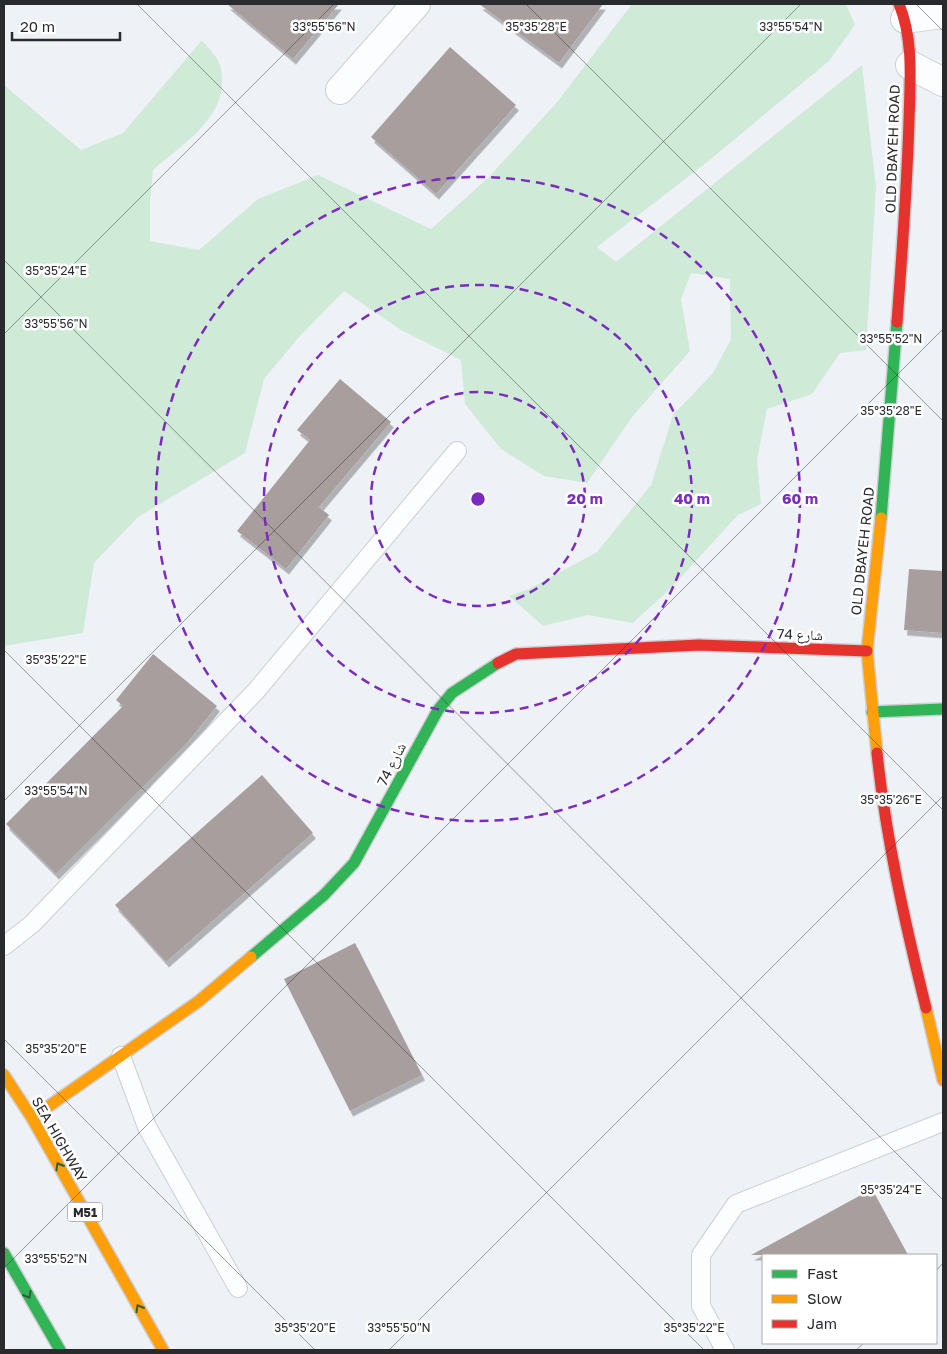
<svg xmlns="http://www.w3.org/2000/svg" width="947" height="1354" viewBox="0 0 947 1354" font-family="'Golos Text','Noto Naskh Arabic',sans-serif">
  <style>
    .green { fill: #d0ead8 }
    .building { fill: #a89e9d; filter: url(#shadow) }
    .lines { fill: none; stroke-linecap: round; stroke-linejoin: round }
    .lane-casing { stroke: #cccfd3; stroke-width: 20 }
    .street-casing { stroke: #cccfd3; stroke-width: 30 }
    .fast-casing { stroke: #cccfd3; stroke-width: 14 }
    .slow-casing { stroke: #cccfd3; stroke-width: 14 }
    .jam-casing { stroke: #cccfd3; stroke-width: 14 }
    .lane { stroke: #fcfdfe; stroke-width: 18 }
    .street { stroke: #fcfdfe; stroke-width: 28 }
    .fast { stroke: #30b455; stroke-width: 11 }
    .slow { stroke: #ff9f0a; stroke-width: 11 }
    .jam { stroke: #e5322d; stroke-width: 11 }
    .oneway { stroke: #2b613e }
    .ticks { fill: none; stroke: #282a2e; stroke-width: 1; stroke-opacity: 0.45 }
    .ring { fill: none; stroke: #7b2cbf; stroke-width: 2.5; stroke-dasharray: 9 6 }
    .labels { text-anchor: middle; dominant-baseline: central; stroke-width: 5; stroke-linejoin: round; paint-order: stroke }
    .shield { fill: #fff; stroke: #686a6d; stroke-width: 1 }
    .shield-label { font-size: 12px; font-weight: bold; fill: #282a2e }
    .street-label { font-size: 14px; fill: #282a2e; stroke: #fff }
    .ticks-label { font-size: 12px; text-anchor: middle; fill: #282a2e; stroke: #fff; stroke-width: 5; stroke-linejoin: round; paint-order: stroke }
    .centre { fill: #7b2cbf; stroke: #fff; stroke-width: 2.5 }
    .ring-label { font-size: 15px; text-anchor: middle; font-weight: bold; fill: #7b2cbf; stroke: #fff; stroke-width: 5; stroke-linejoin: round; paint-order: stroke }
  </style>
  <defs>
    <filter id="shadow"><feDropShadow dx="3" dy="5.5" stdDeviation="0" flood-color="#0004"/></filter>
  </defs>
  <rect width="100%" height="100%" fill="#eef2f7"/>
  <path class="green" d="M632,4H846L855,25L829,61L706,163L597,247L616,262L862,65L876,188L866,350L840,353L812,394L767,409L757,460L761,504L738,515L671,588L633,623L588,615L543,626L509,596L529,589L597,552L651,485L673,415L713,373L731,339L730,279L691,273L681,299L690,351L632,417L587,483L544,476L501,449L465,404L461,360L401,330L344,291L299,337L264,379L245,453L138,517L94,563L83,633L4,646V85L81,150L123,133L202,40C207,47 218,57 220,65C233,114 185,142 153,170L150,201V241L199,250L258,199L318,175L431,229L489,177L558,101Z"/>
  <path class="building" d="M227,4H339L293,59Z
    M479,4H603L559,63Z
    M450,47L516,105L436,194L371,137Z
    M340,379L391,422L319,507L329,515L286,569L237,531L310,440L297,430Z
    M909,569L943,571V633L904,630Z
    M153,654L217,706L187,743L56,874L6,824L123,706L116,700Z
    M262,775L313,833L166,962L115,905Z
    M355,943L422,1075L350,1111L284,979Z
    M872,1189L908,1255H751Z"/>
  <g class="lines">
    <defs>
      <path id="lane" d="M4,946L32,924L256,691L457,451
        M121,1056L147,1127L238,1288
        M725,1350L701,1306V1255L736,1204L943,1122"/>
      <path id="street" d="M905,19L943,14
        M910,65L943,82
        M340,90L416,4"/>
      <path id="fast" d="M881,518L897,322
        M872,712L943,709
        M251,957L324,895L354,863L438,710L452,693L498,663
        M4,1253L60,1350"/>
      <path id="slow" d="M877,753L867,651L881,518
        M926,1008L943,1080
        M4,1075L32,1118L163,1350
        M32,1118L199,1001L251,957"/>
      <path id="jam" d="M897,322C902,255 907,188 909,121C910,82 914,40 899,4
        M498,663L516,654L699,645L867,651
        M877,753C886,839 905,923 926,1008"/>
    </defs>
    <use href="#lane" class="lane-casing"/>
    <use href="#street" class="street-casing"/>
    <use href="#fast" class="fast-casing"/>
    <use href="#slow" class="slow-casing"/>
    <use href="#jam" class="jam-casing"/>
    <use href="#lane" class="lane"/>
    <use href="#street" class="street"/>
    <use href="#fast" class="fast"/>
    <use href="#slow" class="slow"/>
    <use href="#jam" class="jam"/>
  </g>
  <defs><path id="oneway-chevron" d="M-2-3.5L2.5 0L-2 3.5" fill="none" stroke-width="1.6" stroke-linecap="round" stroke-linejoin="round" transform="scale(1.25)"/></defs>
  <g class="oneway">
    <use href="#oneway-chevron" transform="translate(59 1166) rotate(-120)"/>
    <use href="#oneway-chevron" transform="translate(28 1295) rotate(60)"/>
    <use href="#oneway-chevron" transform="translate(139 1308) rotate(-120)"/>
  </g>
  <path class="ticks" d="M137,4L943,810M526,4L943,421M916,4L943,31M4,260L943,1200M4,334L334,4M4,650L704,1350M4,801L801,4M4,1039L315,1350M4,1268L943,329M936,1271L943,1263M389,1350L943,796M856,1350L864,1343"/>
  <g class="ring">
    <circle cx="478" cy="499" r="107"/>
    <circle cx="478" cy="499" r="214"/>
    <circle cx="478" cy="499" r="322"/>
  </g>
  <g class="labels">
    <rect class="shield" x="67.5" y="1202.5" width="35" height="19" rx="4"/>
    <g class="shield-label">
      <text x="85" y="1212">M51</text>
    </g>
    <g class="street-label">
      <text transform="translate(892 149) rotate(-88)">OLD DBAYEH ROAD</text>
      <text transform="translate(862 551) rotate(-84)">OLD DBAYEH ROAD</text>
      <text transform="translate(800 634) rotate(2)">شارع 74</text>
      <text transform="translate(391 764) rotate(-63)">شارع 74</text>
      <text transform="translate(60 1139) rotate(60)">SEA HIGHWAY</text>
    </g>
  </g>
  <g class="ticks-label">
    <text x="324" y="31">33°55'56"N</text>
    <text x="536" y="31">35°35'28"E</text>
    <text x="791" y="31">33°55'54"N</text>
    <text x="56" y="275">35°35'24"E</text>
    <text x="56" y="328">33°55'56"N</text>
    <text x="891" y="343">33°55'52"N</text>
    <text x="891" y="415">35°35'28"E</text>
    <text x="56" y="664">35°35'22"E</text>
    <text x="56" y="795">33°55'54"N</text>
    <text x="891" y="804">35°35'26"E</text>
    <text x="56" y="1053">35°35'20"E</text>
    <text x="891" y="1194">35°35'24"E</text>
    <text x="56" y="1263">33°55'52"N</text>
    <text x="305" y="1332">35°35'20"E</text>
    <text x="399" y="1332">33°55'50"N</text>
    <text x="694" y="1332">35°35'22"E</text>
  </g>
  <circle cx="478" cy="499" r="8" class="centre"/>
  <g class="ring-label">
    <text x="585" y="504">20 m</text>
    <text x="692" y="504">40 m</text>
    <text x="800" y="504">60 m</text>
  </g>
  <rect width="947" height="1354" fill="none" stroke="#282a2e" stroke-width="10"/>
  <rect x="762" y="1254" width="175" height="90" fill="#ffffff" stroke="#a9aaab"/>
  <rect x="772" y="1270" width="25" height="8" fill="#30b455" stroke="#a9aaab"/>
  <text x="807" y="1279" font-size="15" fill="#282a2e">Fast</text>
  <rect x="772" y="1295" width="25" height="8" fill="#ff9f0a" stroke="#a9aaab"/>
  <text x="807" y="1304" font-size="15" fill="#282a2e">Slow</text>
  <rect x="772" y="1320" width="25" height="8" fill="#e5322d" stroke="#a9aaab"/>
  <text x="807" y="1329" font-size="15" fill="#282a2e">Jam</text>
  <path d="M12 32v8h108v-8" fill="none" stroke="#282a2e" stroke-width="2.5"/>
  <text x="20" y="32" font-size="15" fill="#282a2e" stroke="#ffffff" stroke-width="4" paint-order="stroke">20 m</text>
</svg>
